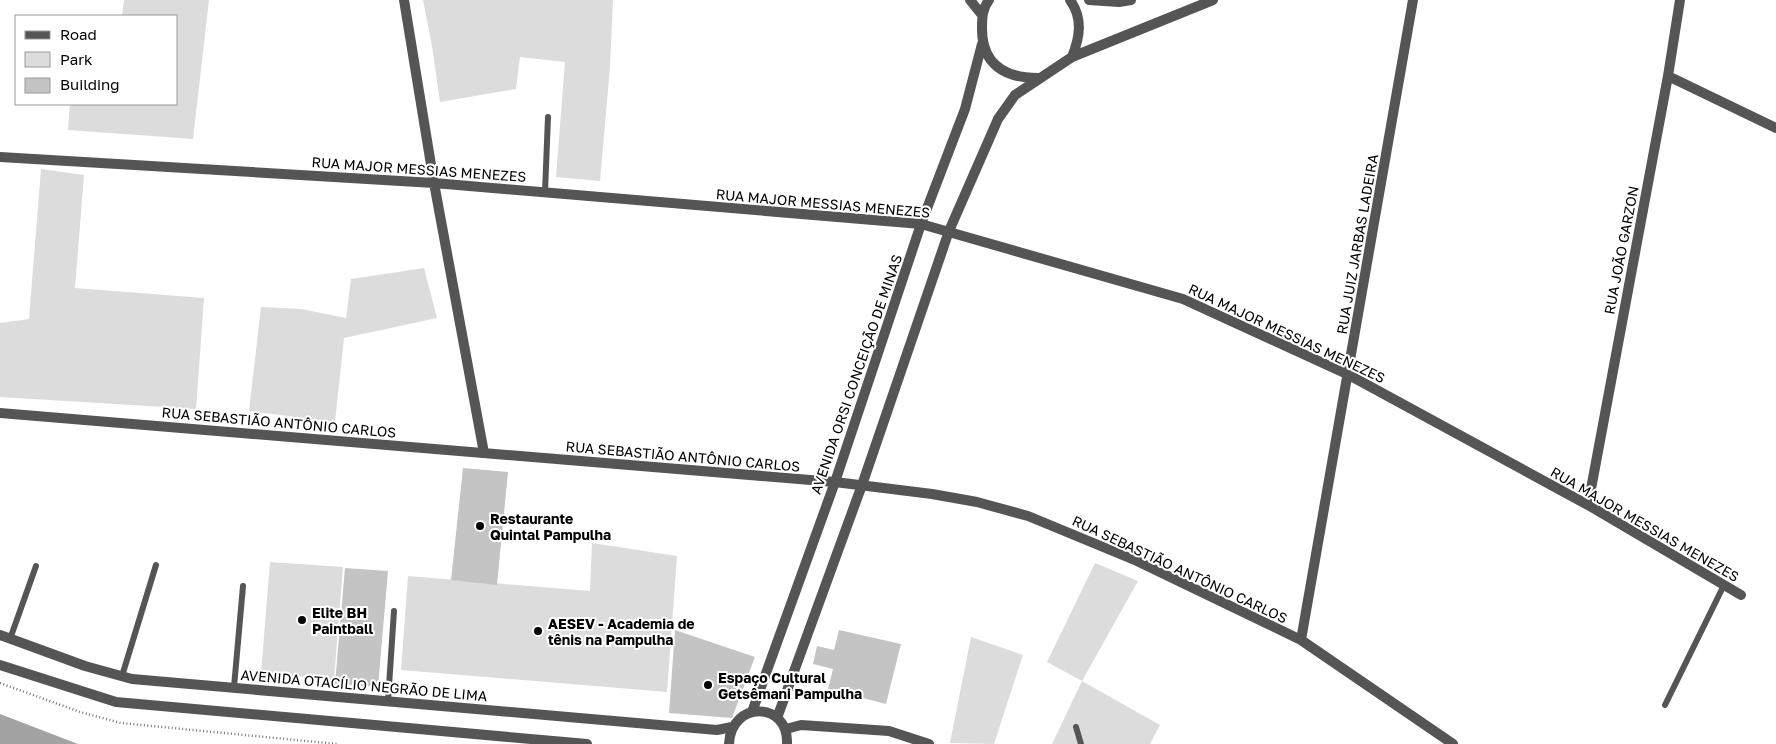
<svg xmlns="http://www.w3.org/2000/svg" width="1776" height="744" viewBox="0 0 1776 744" font-family="'Golos Text',sans-serif">
  <style>
    .green { fill: #dcdcdc }
    .water { fill: #a3a3a3 }
    .building { fill: #c4c4c4 }
    .lines { fill: none; stroke-linecap: round; stroke-linejoin: round }
    .path { stroke: #777; stroke-width: 2.5; stroke-dasharray: 1 2.5; stroke-linecap: butt }
    .service { stroke: #555; stroke-width: 6 }
    .minor { stroke: #555; stroke-width: 10 }
    .tertiary { stroke: #555; stroke-width: 10 }
    .poi-dot { fill: #000; stroke: #fff; stroke-width: 2 }
    .labels { text-anchor: middle; dominant-baseline: central; stroke-width: 4; stroke-linejoin: round; paint-order: stroke }
    .street-label { font-size: 14px; fill: #000; stroke: #fff }
    .poi-label { font-size: 14px; font-weight: bold; fill: #000; stroke: #fff; text-anchor: start }
  </style>
  <rect width="100%" height="100%" fill="#fff"/>
  <path class="green" d="M124,0H209L193,139L68,130L70,104H176V16H122Z
    M423,0H613L610,67L600,181L556,177L565,62L520,57L516,89L440,102L432,46Z
    M41,169L84,175L75,288L204,298L196,409L0,397V323L29,319Z
    M424,268L437,318L344,338L335,422L249,411L261,307L301,309L346,318L351,279Z
    M592,543L677,556L667,692L401,670L408,576L590,591Z
    M270,562L343,567L334,679L261,673Z
    M1095,563L1138,581L1082,681L1160,725L1150,744H1052L1082,681L1047,662Z
    M971,637L1023,655L994,744L950,743Z"/>
  <path class="water" d="M0,714L78,744H0Z"/>
  <path class="building" d="M463,468L508,472L497,585L451,580Z
    M345,568L388,571L378,687L335,684Z
    M675,630L755,657L732,718L669,713Z
    M839,630L901,644L886,704L828,689L833,669L813,664L817,646L834,650Z"/>
  <g class="lines">
    <path class="path" d="M0,683L80,712L121,723L337,744"/>
    <path class="service" d="M545,192L548,117
      M10,639L36,566
      M122,676L156,565
      M234,687L243,586
      M388,701L394,611
      M1665,705L1724,585
      M1076,727L1081,744"/>
    <path class="minor" d="M404,0L434,183L484,453
      M1668,76L1776,128
      M0,157L434,183L921,224L1183,299L1349,375L1588,505L1741,595
      M0,413L835,482L932,494L977,502L1028,516L1137,561L1301,640L1453,744
      M1588,505L1668,76L1680,0
      M1301,640L1413,0"/>
    <path class="tertiary" d="M970,0L982,15
      M989,0C982,9 982,18 982,29C982,65 1005,78 1038,78
      M1070,0C1083,18 1080,37 1072,57
      M1089,0L1119,2L1131,0
      M0,635L85,666L132,679L717,730L732,727
      M0,665L116,702L587,744
      M752,712L835,482L921,224L965,109L982,44
      M777,718L862,485L949,231L998,119L1015,95L1072,57L1213,0
      M786,729L801,725L889,731L929,744
      M729,744C731,700 789,701 787,744"/>
  </g>
  <g class="poi-dot">
    <circle cx="480" cy="526" r="5"/>
    <circle cx="302" cy="620" r="5"/>
    <circle cx="538" cy="631" r="5"/>
    <circle cx="708" cy="685" r="5"/>
  </g>
  <g class="labels">
    <g class="street-label">
      <text transform="translate(419 169) rotate(4)">RUA MAJOR MESSIAS MENEZES</text>
      <text transform="translate(823 203) rotate(5)">RUA MAJOR MESSIAS MENEZES</text>
      <text transform="translate(1357 244) rotate(-80)">RUA JUIZ JARBAS LADEIRA</text>
      <text transform="translate(1621 250) rotate(-79)">RUA JOÃO GARZON</text>
      <text transform="translate(1287 333) rotate(25)">RUA MAJOR MESSIAS MENEZES</text>
      <text transform="translate(856 374) rotate(-71)">AVENIDA ORSI CONCEIÇÃO DE MINAS</text>
      <text transform="translate(279 422) rotate(5)">RUA SEBASTIÃO ANTÔNIO CARLOS</text>
      <text transform="translate(683 456) rotate(5)">RUA SEBASTIÃO ANTÔNIO CARLOS</text>
      <text transform="translate(1645 524) rotate(30)">RUA MAJOR MESSIAS MENEZES</text>
      <text transform="translate(1180 569) rotate(25)">RUA SEBASTIÃO ANTÔNIO CARLOS</text>
      <text transform="translate(364 685) rotate(5)">AVENIDA OTACÍLIO NEGRÃO DE LIMA</text>
    </g>
    <g class="poi-label">
      <text x="490" y="518">Restaurante<tspan x="490" dy="16">Quintal Pampulha</tspan></text>
      <text x="312" y="612">Elite BH<tspan x="312" dy="16">Paintball</tspan></text>
      <text x="548" y="623">AESEV - Academia de<tspan x="548" dy="16">tênis na Pampulha</tspan></text>
      <text x="718" y="677">Espaço Cultural<tspan x="718" dy="16">Getsêmani Pampulha</tspan></text>
    </g>
  </g>
  <rect x="15" y="15" width="162" height="90" fill="#ffffff" stroke="#999999"/>
  <rect x="25" y="31" width="25" height="8" fill="#555555" stroke="#999999"/>
  <text x="60" y="40" font-size="15" fill="#000000">Road</text>
  <rect x="25" y="52" width="25" height="15" fill="#dcdcdc" stroke="#999999"/>
  <text x="60" y="65" font-size="15" fill="#000000">Park</text>
  <rect x="25" y="78" width="25" height="15" fill="#c4c4c4" stroke="#999999"/>
  <text x="60" y="90" font-size="15" fill="#000000">Building</text>
</svg>
